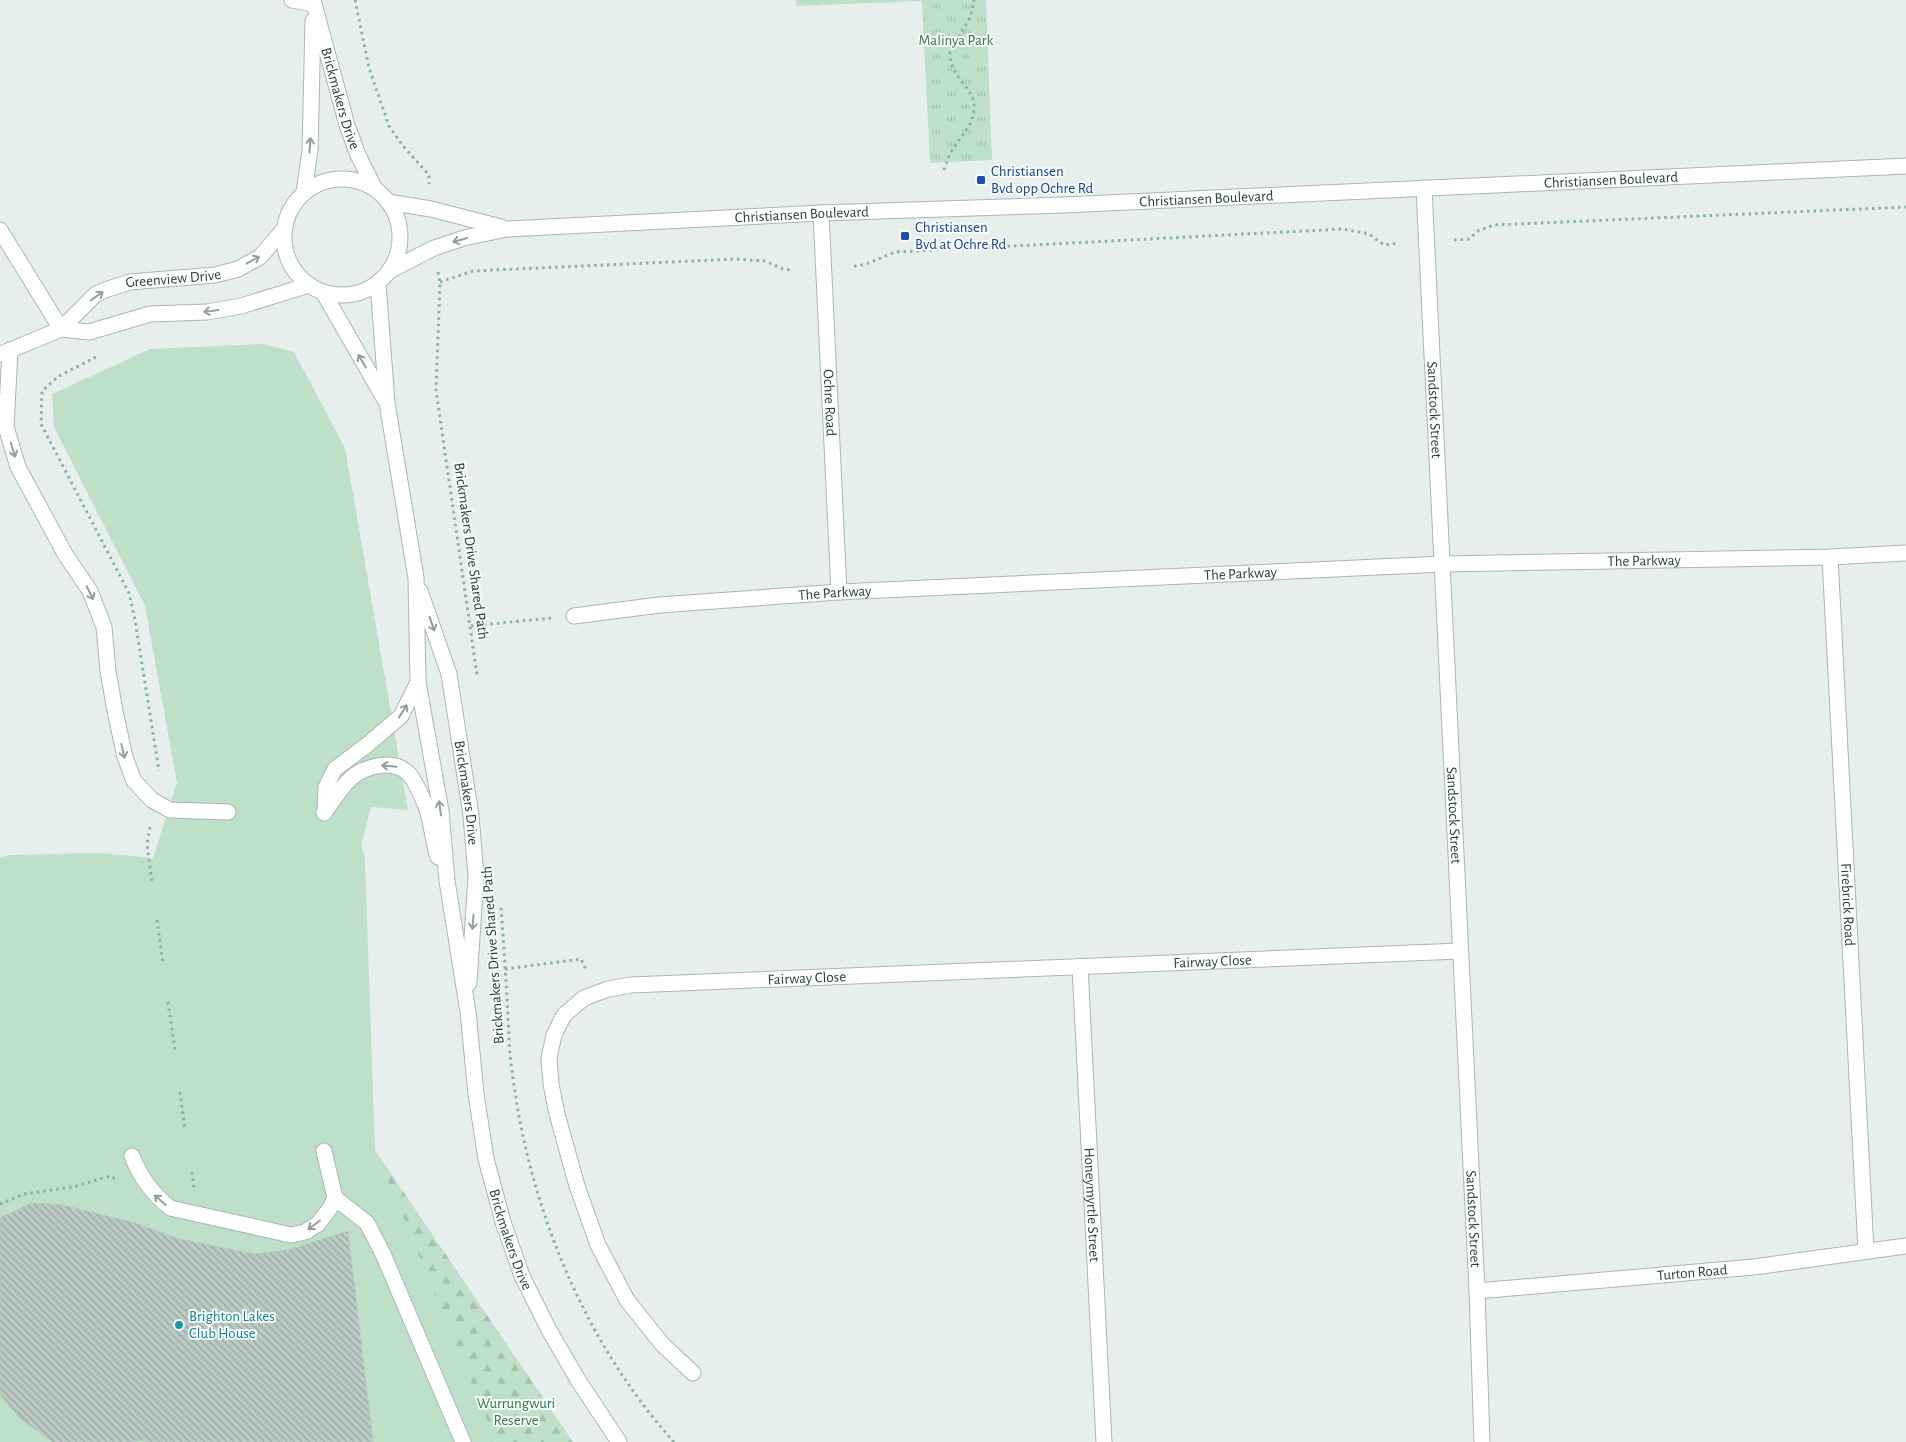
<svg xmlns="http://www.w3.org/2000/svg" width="1906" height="1442" viewBox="0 0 1906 1442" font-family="'Alegreya Sans',sans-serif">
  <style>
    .grass { fill: #bfe0c8 }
    .forest { fill: url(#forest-firs) }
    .park { fill: url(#park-tufts) }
    .building { fill: url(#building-back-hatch); stroke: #b8c9c2 }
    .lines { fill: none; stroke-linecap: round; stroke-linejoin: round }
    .minor-casing { stroke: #a8b8b2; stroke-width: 17 }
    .path { stroke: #86b3a5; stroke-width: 3; stroke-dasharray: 2.5 4; stroke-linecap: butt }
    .minor { stroke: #fff; stroke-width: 15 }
    .oneway { stroke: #92a09c }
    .transit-dot { fill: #1a4fb4; stroke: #f7fbf9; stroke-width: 2 }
    .culture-dot { fill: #0f9aa8; stroke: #f7fbf9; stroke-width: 2 }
    .labels { text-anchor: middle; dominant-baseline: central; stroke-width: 4; stroke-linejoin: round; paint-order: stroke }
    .park-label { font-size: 15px; fill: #2d7a4b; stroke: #f7fbf9 }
    .street-label { font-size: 15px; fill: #24423a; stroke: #f7fbf9 }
    .transit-label { font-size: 15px; fill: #164399; stroke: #f7fbf9; text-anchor: start }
    .culture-label { font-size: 15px; fill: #0d838f; stroke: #f7fbf9; text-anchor: start }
  </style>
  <defs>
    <pattern id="forest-firs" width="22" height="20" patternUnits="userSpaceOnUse" patternTransform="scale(1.25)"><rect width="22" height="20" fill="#bfe0c8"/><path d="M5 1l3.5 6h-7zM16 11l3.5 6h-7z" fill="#a4c1ad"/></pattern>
    <pattern id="park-tufts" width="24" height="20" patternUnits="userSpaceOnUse" patternTransform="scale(1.25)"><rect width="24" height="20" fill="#bfe0c8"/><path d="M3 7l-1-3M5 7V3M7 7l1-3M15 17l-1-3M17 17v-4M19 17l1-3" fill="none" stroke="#a4c1ad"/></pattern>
    <pattern id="building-back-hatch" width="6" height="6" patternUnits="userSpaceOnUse" patternTransform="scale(1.25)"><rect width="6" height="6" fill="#bbcac4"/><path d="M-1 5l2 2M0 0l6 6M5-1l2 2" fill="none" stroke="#98a6a0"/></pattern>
  </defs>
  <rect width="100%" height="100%" fill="#e6efeb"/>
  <path class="grass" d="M263,344L294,352L345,448L408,810L371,807L361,845L365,859L375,1150L496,1442H0V858L9,855L100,853L153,858L177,783L145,606L54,427L52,394L150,349Z"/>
  <path class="forest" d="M375,1150L573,1442H496Z"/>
  <path class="park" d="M796,0H986L992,160L930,163L922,1L796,6Z"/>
  <path class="building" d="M31,1203L63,1205L135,1223L179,1239L254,1254L288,1250L348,1231L373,1442H147L143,1440L127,1442H53L22,1420L0,1395V1218Z"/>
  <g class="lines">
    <defs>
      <g id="minor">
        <path d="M292,0L314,4"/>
        <path id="s1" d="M314,4L347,125L358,155L375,189"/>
        <circle cx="342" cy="237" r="58"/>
        <path id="s2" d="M1424,188L1477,1291L1482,1442"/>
        <path d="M304,193L310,150L313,21"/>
        <path d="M388,202L431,209L501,227"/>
        <path id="s3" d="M821,213L839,592"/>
        <path d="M0,230L61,329"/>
        <path id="s4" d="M391,270L434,248L464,238L507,229L821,213L1064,205L1906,166"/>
        <path id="s5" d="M378,283L387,403L416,578L418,682L441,811L447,881L468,1012L476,1094L486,1159L503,1222L522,1276L549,1330L578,1380L619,1442"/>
        <path d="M323,292L385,400"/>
        <path d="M61,329L89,332L150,314L207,312L241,306L309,285"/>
        <path d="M10,350L6,427L18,467L65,554L90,591L104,627L108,671L115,711L125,757L134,781L152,800L170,810L228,812"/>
        <path id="s6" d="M1,354L61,329L96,294L108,289L130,282L215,275L238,269L260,257L285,228"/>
        <path id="s7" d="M1830,557L1866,1251"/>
        <path id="s8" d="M420,591L449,674L471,815L476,876L469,983"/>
        <path id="s9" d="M574,616L659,605L839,592L1443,564L1830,557L1906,553"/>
        <path d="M325,812L326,787L335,769L367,745L401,716L418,682"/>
        <path d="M324,813C332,802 340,789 350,779C364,766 394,758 409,774C416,782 421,795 425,804C432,821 432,840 438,857"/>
        <path id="s10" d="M1080,967L1104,1442"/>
        <path d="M132,1156C140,1177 153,1194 170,1208L291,1235L305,1232L318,1224L330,1208L335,1198L324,1151"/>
        <path d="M335,1198L367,1223L383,1254L463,1442"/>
        <path id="s11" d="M1477,1291L1754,1267L1906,1246"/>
        <path id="s12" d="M693,1373L662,1344L627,1300L598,1245L577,1186L557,1114L551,1084L549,1058L554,1035L564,1015L584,998L608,989L631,985L1460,951"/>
      </g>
    </defs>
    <use href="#minor" class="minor-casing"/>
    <path class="path" d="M355,0L369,68L389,126L403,146L429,175V184
      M944,170C946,164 948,158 951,152C960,137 976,123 974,104C972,86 949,76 950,52L971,16L974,0
      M1454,240L1469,239L1478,231L1494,225L1906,207
      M854,266C869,265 881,257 896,252L1343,229L1369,234L1384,245L1398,243
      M438,272L440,282L436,390L477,675
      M440,282L473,271L736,259L765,261L783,269L793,270
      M96,357L59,376L42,391L41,424L129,593L135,620L159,771
      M471,626L551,618
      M150,827L147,844L152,882
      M501,908C504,944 506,981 508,1017C509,1035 509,1052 512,1070C528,1204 583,1341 674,1442
      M157,920L163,964
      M505,969L581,959L586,970
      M168,1002L175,1050
      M180,1092L185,1131
      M192,1172L194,1189
      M0,1204L24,1194L73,1187L110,1176L115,1179"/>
    <use href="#minor" class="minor"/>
  </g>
  <defs><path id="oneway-shaft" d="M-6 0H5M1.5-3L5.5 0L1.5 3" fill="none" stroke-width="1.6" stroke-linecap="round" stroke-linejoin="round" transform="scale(1.25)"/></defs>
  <g class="oneway">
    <use href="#oneway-shaft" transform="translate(310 145) rotate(-86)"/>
    <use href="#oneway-shaft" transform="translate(460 240) rotate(164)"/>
    <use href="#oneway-shaft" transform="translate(253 260) rotate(-29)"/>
    <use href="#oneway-shaft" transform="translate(97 296) rotate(-35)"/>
    <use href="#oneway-shaft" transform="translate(211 311) rotate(172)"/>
    <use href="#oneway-shaft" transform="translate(362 361) rotate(-120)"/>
    <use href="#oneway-shaft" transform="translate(13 450) rotate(73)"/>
    <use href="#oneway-shaft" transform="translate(90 593) rotate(63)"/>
    <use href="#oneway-shaft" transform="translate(432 624) rotate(71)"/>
    <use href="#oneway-shaft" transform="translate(403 711) rotate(-58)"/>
    <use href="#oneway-shaft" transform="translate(123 751) rotate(77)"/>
    <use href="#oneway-shaft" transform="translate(389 766) rotate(-175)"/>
    <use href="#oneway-shaft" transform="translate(440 808) rotate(-98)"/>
    <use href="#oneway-shaft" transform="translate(473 922) rotate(94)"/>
    <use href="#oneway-shaft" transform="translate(160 1200) rotate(-138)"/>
    <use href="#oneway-shaft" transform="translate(314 1225) rotate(143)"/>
  </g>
  <g class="transit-dot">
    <rect x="976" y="175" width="10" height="10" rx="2.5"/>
    <rect x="900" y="231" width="10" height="10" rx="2.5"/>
  </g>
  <circle class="culture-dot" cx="179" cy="1325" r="5"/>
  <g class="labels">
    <g class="park-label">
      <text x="956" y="40">Malinya Park</text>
      <text x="516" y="1403">Wurrungwuri<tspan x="516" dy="17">Reserve</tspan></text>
    </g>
    <g class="street-label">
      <text stroke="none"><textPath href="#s1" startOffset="98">Brickmakers Drive</textPath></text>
      <text stroke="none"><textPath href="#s4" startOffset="1229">Christiansen Boulevard</textPath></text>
      <text stroke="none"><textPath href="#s4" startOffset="824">Christiansen Boulevard</textPath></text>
      <text stroke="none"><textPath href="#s4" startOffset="419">Christiansen Boulevard</textPath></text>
      <text stroke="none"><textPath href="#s6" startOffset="194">Greenview Drive</textPath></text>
      <text stroke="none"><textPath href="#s3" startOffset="190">Ochre Road</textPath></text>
      <text stroke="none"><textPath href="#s2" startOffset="222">Sandstock Street</textPath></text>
      <text transform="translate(471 551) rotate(82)">Brickmakers Drive Shared Path</text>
      <text stroke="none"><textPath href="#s9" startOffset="1072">The Parkway</textPath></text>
      <text stroke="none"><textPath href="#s9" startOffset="668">The Parkway</textPath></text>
      <text stroke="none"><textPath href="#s9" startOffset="262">The Parkway</textPath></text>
      <text stroke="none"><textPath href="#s8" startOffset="208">Brickmakers Drive</textPath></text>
      <text stroke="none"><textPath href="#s2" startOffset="628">Sandstock Street</textPath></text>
      <text stroke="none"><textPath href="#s7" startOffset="348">Firebrick Road</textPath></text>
      <text transform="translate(493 955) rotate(-94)">Brickmakers Drive Shared Path</text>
      <text stroke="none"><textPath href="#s12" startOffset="1058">Fairway Close</textPath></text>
      <text stroke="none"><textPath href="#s12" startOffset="652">Fairway Close</textPath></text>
      <text stroke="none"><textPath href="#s10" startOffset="238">Honeymyrtle Street</textPath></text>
      <text stroke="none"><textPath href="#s2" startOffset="1032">Sandstock Street</textPath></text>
      <text stroke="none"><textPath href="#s5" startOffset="968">Brickmakers Drive</textPath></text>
      <text stroke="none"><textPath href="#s11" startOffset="216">Turton Road</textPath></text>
    </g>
    <g class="transit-label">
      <text x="991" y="171">Christiansen<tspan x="991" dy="17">Bvd opp Ochre Rd</tspan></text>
      <text x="915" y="227">Christiansen<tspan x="915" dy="17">Bvd at Ochre Rd</tspan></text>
    </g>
    <g class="culture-label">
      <text x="189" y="1316">Brighton Lakes<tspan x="189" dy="17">Club House</tspan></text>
    </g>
  </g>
</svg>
